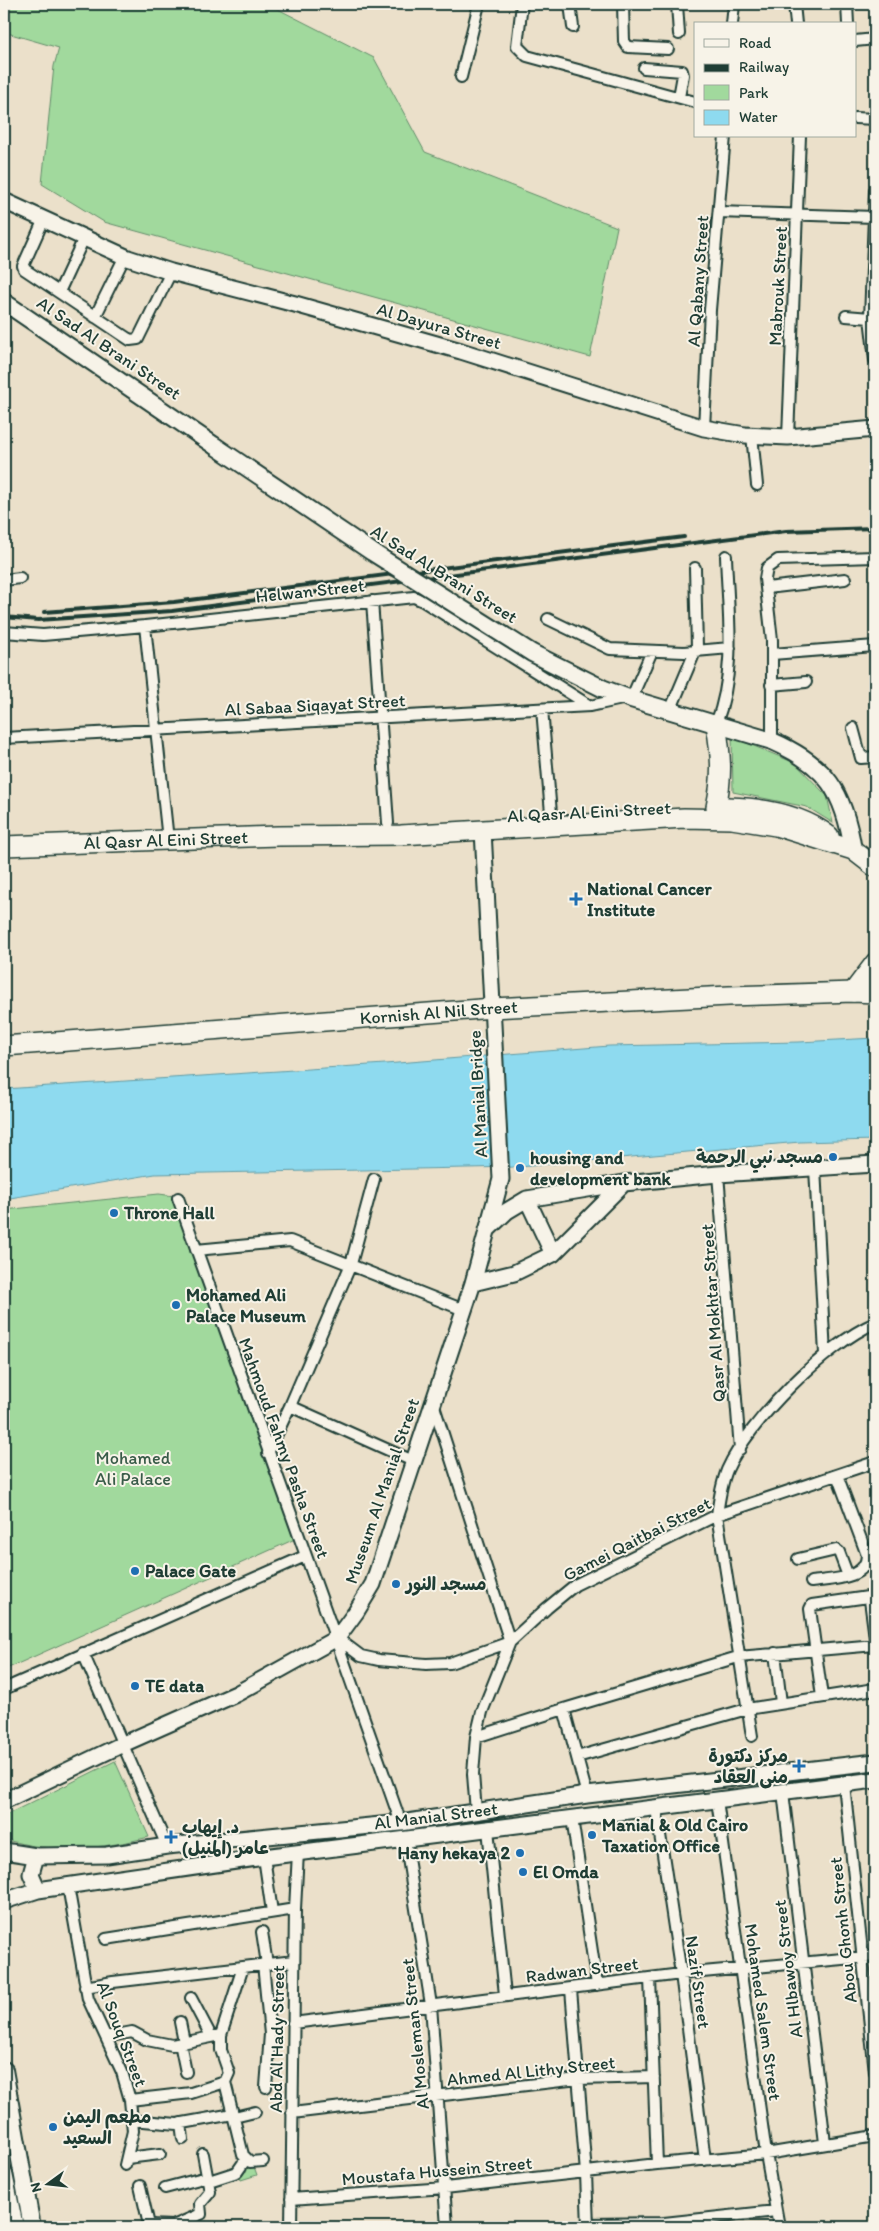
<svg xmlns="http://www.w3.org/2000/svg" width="879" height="2231" viewBox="0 0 879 2231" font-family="Itim,'Playpen Sans Arabic',sans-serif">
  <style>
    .green { fill: #a1d99d; stroke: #608b68 }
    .water { fill: #8edaef; stroke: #629ba4 }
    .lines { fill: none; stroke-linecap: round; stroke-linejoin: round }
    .street-casing { stroke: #1f3d34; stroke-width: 14 }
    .secondary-casing { stroke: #1f3d34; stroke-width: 19 }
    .primary-casing { stroke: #1f3d34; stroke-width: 20 }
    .highway-casing { stroke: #1f3d34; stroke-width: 22 }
    .street { stroke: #f7f3e8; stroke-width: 10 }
    .secondary { stroke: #f7f3e8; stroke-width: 15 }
    .primary { stroke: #f7f3e8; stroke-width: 16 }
    .highway { stroke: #f7f3e8; stroke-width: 19 }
    .rail { stroke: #1f3d34; stroke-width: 4 }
    .primary-bridge-casing { stroke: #1f3d34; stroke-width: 20; stroke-linecap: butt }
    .primary-bridge { stroke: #f7f3e8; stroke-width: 16 }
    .poi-dot { fill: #1f6fb2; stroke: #f7f3e8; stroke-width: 2 }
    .labels { text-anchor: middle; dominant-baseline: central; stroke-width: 4; stroke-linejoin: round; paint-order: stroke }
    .street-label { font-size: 18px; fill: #1f3d34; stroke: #f7f3e8 }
    .poi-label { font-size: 18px; font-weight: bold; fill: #1f3d34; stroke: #f7f3e8; text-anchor: start }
    .park-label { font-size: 18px; fill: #395c49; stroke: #f7f3e8 }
  </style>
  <rect width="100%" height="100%" fill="#ebe0ca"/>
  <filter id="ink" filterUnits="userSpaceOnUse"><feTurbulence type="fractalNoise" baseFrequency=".02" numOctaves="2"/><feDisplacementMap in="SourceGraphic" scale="10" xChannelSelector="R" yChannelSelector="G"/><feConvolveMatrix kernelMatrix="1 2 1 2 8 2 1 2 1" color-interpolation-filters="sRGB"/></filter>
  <g filter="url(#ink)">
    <path class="green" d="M4,4H268L374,58L425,152L617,227L590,357L104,222L42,184L54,66L59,48L4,32Z
      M732,737L795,763L827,796L833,823L807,807L733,792Z
      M159,1194L174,1196L295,1539L4,1670V1210Z
      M115,1761L149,1837C102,1849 51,1854 4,1839V1816Z
      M253,2164L257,2175L241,2180L237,2168L244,2166L245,2171H247V2166Z"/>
    <path class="water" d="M875,1038V1140L800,1142L519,1167L155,1174L4,1199V1089L385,1064L609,1046L799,1042Z"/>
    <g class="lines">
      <defs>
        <path id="street" d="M522,4L517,46L527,56L695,102
          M570,4L573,27
          M623,4L624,41L628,47L668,49
          M677,4L679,34
          M794,4L796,24
          M847,4L848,24
          M732,24L734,4
          M855,41L875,39
          M644,68L682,71L683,75L679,97
          M461,77L479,4
          M855,118L875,119
          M875,191L870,318L875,360
          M719,212L875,217
          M44,219L23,266L24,269L130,340L138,339L171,272
          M59,292L84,238
          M846,316L870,318
          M95,317L125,256
          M704,428L710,310L725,136
          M752,435L757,485
          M788,437L800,136
          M4,580L20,578
          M767,588L845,579
          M372,601L388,823
          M548,619L610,649L684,652L730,648
          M145,626L168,840
          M4,632L43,635L145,626L414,597L423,601L590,706
          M772,654L875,646
          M771,685L806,682
          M631,699L652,651
          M542,709L551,813
          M670,711L697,647L695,568
          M716,724C737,669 728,614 726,556
          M853,728L861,758L875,757
          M4,738L590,706L627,698
          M772,741V640L765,579L767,568L778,560L875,557
          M815,1168L825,1354
          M718,1174L740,1449
          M178,1198C251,1406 328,1614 401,1823
          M196,1250L290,1241L464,1310
          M290,1406L413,1461
          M268,1453L290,1406L351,1264L374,1179
          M798,1559L836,1550L839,1552L848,1576
          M811,1582C830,1579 867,1580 867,1555L837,1475
          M337,1638L361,1656L379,1660L426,1664L450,1663L510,1642L433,1403
          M83,1653L167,1846
          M775,1653L781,1703
          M4,1689L305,1556
          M822,1697L810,1609L812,1605L868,1597L870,1600L875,1638
          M564,1709L587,1795
          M752,1736L717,1515C719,1500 721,1485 727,1470C749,1421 826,1344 875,1323
          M476,1737L564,1709L738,1657L875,1645
          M577,1757L747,1709L875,1689
          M844,1784L875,2072
          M783,1792L825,2143
          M717,1800L766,2154L779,2227
          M656,1808L681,1974L705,2160
          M476,1812L473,1774L476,1737L482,1712L510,1642L547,1608L575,1585L717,1515L875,1462
          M572,1818L597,1985
          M488,1829L505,1995
          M405,1839L431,2005L447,2227
          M264,1857L272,1912
          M68,1886L88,1999L122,2072L130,2100L133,2131L125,2165
          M262,1932L267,1964
          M106,1939L295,1909
          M263,1964L270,2034L266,2087
          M650,1978L657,2164
          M85,1987L113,1982L294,1961
          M571,1989L586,2173L588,2227
          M191,1998L211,2036
          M180,2022L184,2042
          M293,2023L681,1974L875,1956
          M106,2037L132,2032L147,2040L172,2045L221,2035
          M180,2043L186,2072
          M225,2082L229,2073L221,2050V2035L243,1967
          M225,2082L243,2155L250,2162L263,2161
          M130,2100L191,2093L225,2082
          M292,2113L578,2079L654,2077
          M234,2117L255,2112
          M132,2120L177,2124L233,2114
          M181,2123L183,2139
          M127,2158L160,2154
          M209,2181L237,2172L246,2159
          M140,2186L149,2225L173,2226L201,2214L200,2204L210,2192L203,2154
          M165,2188L207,2177
          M291,2199L445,2188L657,2164L766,2154L875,2136
          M588,2224L664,2223L776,2211
          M291,2227L295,1909L298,1852"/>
        <path id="secondary" d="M4,201L128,258L171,272L295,304L461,351L704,428L745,435L788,437L875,429
          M527,1199L553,1254
          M487,1230L507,1211L527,1199L624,1183L718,1174L875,1164
          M473,1283L514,1273L553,1254L624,1183
          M4,1801L123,1744L236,1694L337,1638L356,1612L373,1584L473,1283L501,1179L483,830
          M4,1851L36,1856L107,1855L167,1846L401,1823L587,1795L875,1762
          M36,1856L31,1874L38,1890
          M4,1901L38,1890L264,1857L875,1780"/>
        <path id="primary" d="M4,302L215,446
          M602,688L631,699L772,741C827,765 844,792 853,850
          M4,2070L32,2227
          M4,2174L15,2227"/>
        <g id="highway">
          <path d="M716,724C721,755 723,775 716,807"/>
          <path d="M728,807C763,808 801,814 829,836"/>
          <path id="s1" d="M4,846L278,836L401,835L684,818L732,819L776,826L853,850L875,867"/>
          <path d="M853,992L875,963"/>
          <path id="s2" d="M4,1046L493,1008L729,996L853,992L875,993"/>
        </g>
      </defs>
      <use href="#street" class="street-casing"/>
      <use href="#secondary" class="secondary-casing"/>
      <use href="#primary" class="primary-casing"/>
      <use href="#highway" class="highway-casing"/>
      <use href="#street" class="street"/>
      <use href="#secondary" class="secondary"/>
      <use href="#primary" class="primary"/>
      <use href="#highway" class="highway"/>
      <path class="rail" d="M44,612L174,602L684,537
        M4,617L38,620L172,611L786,531L875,528"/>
      <defs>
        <path id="primary-bridge" d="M215,446L372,552L532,653L602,688"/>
      </defs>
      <use href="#primary-bridge" class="primary-bridge-casing"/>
      <use href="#primary-bridge" class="primary-bridge"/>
    </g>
  </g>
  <g class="poi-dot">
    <path d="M573.5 891.5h5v5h5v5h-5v5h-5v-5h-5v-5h5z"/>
    <circle cx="833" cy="1157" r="5"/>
    <circle cx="520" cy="1168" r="5"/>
    <circle cx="114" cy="1213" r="5"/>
    <circle cx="176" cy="1305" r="5"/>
    <circle cx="135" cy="1571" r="5"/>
    <circle cx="396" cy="1584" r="5"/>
    <circle cx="135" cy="1686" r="5"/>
    <path d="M796.5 1758.5h5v5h5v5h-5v5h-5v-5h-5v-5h5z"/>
    <circle cx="592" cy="1835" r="5"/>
    <path d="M168.5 1829.5h5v5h5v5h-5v5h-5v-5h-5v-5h5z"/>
    <circle cx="520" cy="1853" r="5"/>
    <circle cx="523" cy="1872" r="5"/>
    <circle cx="53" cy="2127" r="5"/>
  </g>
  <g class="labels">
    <g class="street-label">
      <text transform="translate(698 281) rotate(-86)">Al Qabany Street</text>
      <text transform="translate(778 286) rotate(-87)">Mabrouk Street</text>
      <text transform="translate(439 326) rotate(16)">Al Dayura Street</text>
      <text transform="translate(109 348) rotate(34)">Al Sad Al Brani Street</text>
      <text transform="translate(444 574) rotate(32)">Al Sad Al Brani Street</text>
      <text transform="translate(310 591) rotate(-6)">Helwan Street</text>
      <text transform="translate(315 705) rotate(-3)">Al Sabaa Siqayat Street</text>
      <text transform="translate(589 812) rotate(-3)">Al Qasr Al Eini Street</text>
      <text stroke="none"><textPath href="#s1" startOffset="162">Al Qasr Al Eini Street</textPath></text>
      <text stroke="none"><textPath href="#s2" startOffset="436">Kornish Al Nil Street</textPath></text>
      <text transform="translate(478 1094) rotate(-93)">Al Manial Bridge</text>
      <text transform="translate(713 1313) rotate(-94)">Qasr Al Mokhtar Street</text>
      <text transform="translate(284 1448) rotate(70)">Mahmoud Fahmy Pasha Street</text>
      <text transform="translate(382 1491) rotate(-71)">Museum Al Manial Street</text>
      <text transform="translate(637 1539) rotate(-27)">Gamei Qaitbai Street</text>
      <text transform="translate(436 1816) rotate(-7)">Al Manial Street</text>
      <text transform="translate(843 1930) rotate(-96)">Abou Ghonh Street</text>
      <text transform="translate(788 1969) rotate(-97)">Al Hlbawoy Street</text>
      <text transform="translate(582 1970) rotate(-7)">Radwan Street</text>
      <text transform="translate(698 1982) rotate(82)">Nazif Street</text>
      <text transform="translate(763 2012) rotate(82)">Mohamed Salem Street</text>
      <text transform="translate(122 2034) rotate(69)">Al Souq Street</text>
      <text transform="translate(415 2034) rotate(-96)">Al Mosleman Street</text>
      <text transform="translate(277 2039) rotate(-89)">Abd Al Hady Street</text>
      <text transform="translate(531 2071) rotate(-6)">Ahmed Al Lithy Street</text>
      <text transform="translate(437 2171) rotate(-5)">Moustafa Hussein Street</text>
    </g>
    <g class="poi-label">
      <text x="587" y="889">National Cancer<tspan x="587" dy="21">Institute</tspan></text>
      <text x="823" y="1157" text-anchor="end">مسجد نبي الرحمة</text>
      <text x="530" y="1158">housing and<tspan x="530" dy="21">development bank</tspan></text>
      <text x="124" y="1213">Throne Hall</text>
      <text x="186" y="1295">Mohamed Ali<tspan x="186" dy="21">Palace Museum</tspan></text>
      <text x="145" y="1571">Palace Gate</text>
      <text x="406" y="1584">مسجد النور</text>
      <text x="145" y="1686">TE data</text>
      <text x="788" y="1756" text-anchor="end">مركز دكتورة<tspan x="788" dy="21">منى العقاد</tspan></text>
      <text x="602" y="1825">Manial &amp; Old Cairo<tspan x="602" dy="21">Taxation Office</tspan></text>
      <text x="182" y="1827">د. إيهاب<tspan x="182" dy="21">عامر (المنيل)</tspan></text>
      <text x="510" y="1853" text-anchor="end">Hany hekaya 2</text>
      <text x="533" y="1872">El Omda</text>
      <text x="63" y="2117">مطعم اليمن<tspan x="63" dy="21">السعيد</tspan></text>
    </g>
    <g class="park-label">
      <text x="133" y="1458">Mohamed<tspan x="133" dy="21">Ali Palace</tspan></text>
    </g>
  </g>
  <rect width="879" height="2231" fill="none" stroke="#f7f3e8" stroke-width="20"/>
  <rect x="10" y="10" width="859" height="2211" fill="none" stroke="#1f3d34" stroke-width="2" filter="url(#ink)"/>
  <rect x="694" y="22" width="162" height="115" fill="#f7f3e8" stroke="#a1aaa0"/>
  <rect x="704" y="39" width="25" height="8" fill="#f7f3e8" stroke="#a1aaa0"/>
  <text x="739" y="48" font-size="15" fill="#1f3d34">Road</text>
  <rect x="704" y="64" width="25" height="8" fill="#1f3d34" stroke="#a1aaa0"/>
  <text x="739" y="72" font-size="15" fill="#1f3d34">Railway</text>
  <rect x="704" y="85" width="25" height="15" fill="#a1d99d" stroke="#a1aaa0"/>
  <text x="739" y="98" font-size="15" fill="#1f3d34">Park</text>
  <rect x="704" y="110" width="25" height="15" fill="#8edaef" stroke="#a1aaa0"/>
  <text x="739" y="122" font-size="15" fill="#1f3d34">Water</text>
  <g transform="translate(48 2184) rotate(255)" stroke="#f7f3e8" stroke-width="4" paint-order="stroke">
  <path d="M0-4L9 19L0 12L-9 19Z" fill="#1f3d34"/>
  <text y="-8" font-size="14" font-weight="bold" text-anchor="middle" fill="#1f3d34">N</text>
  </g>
</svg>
